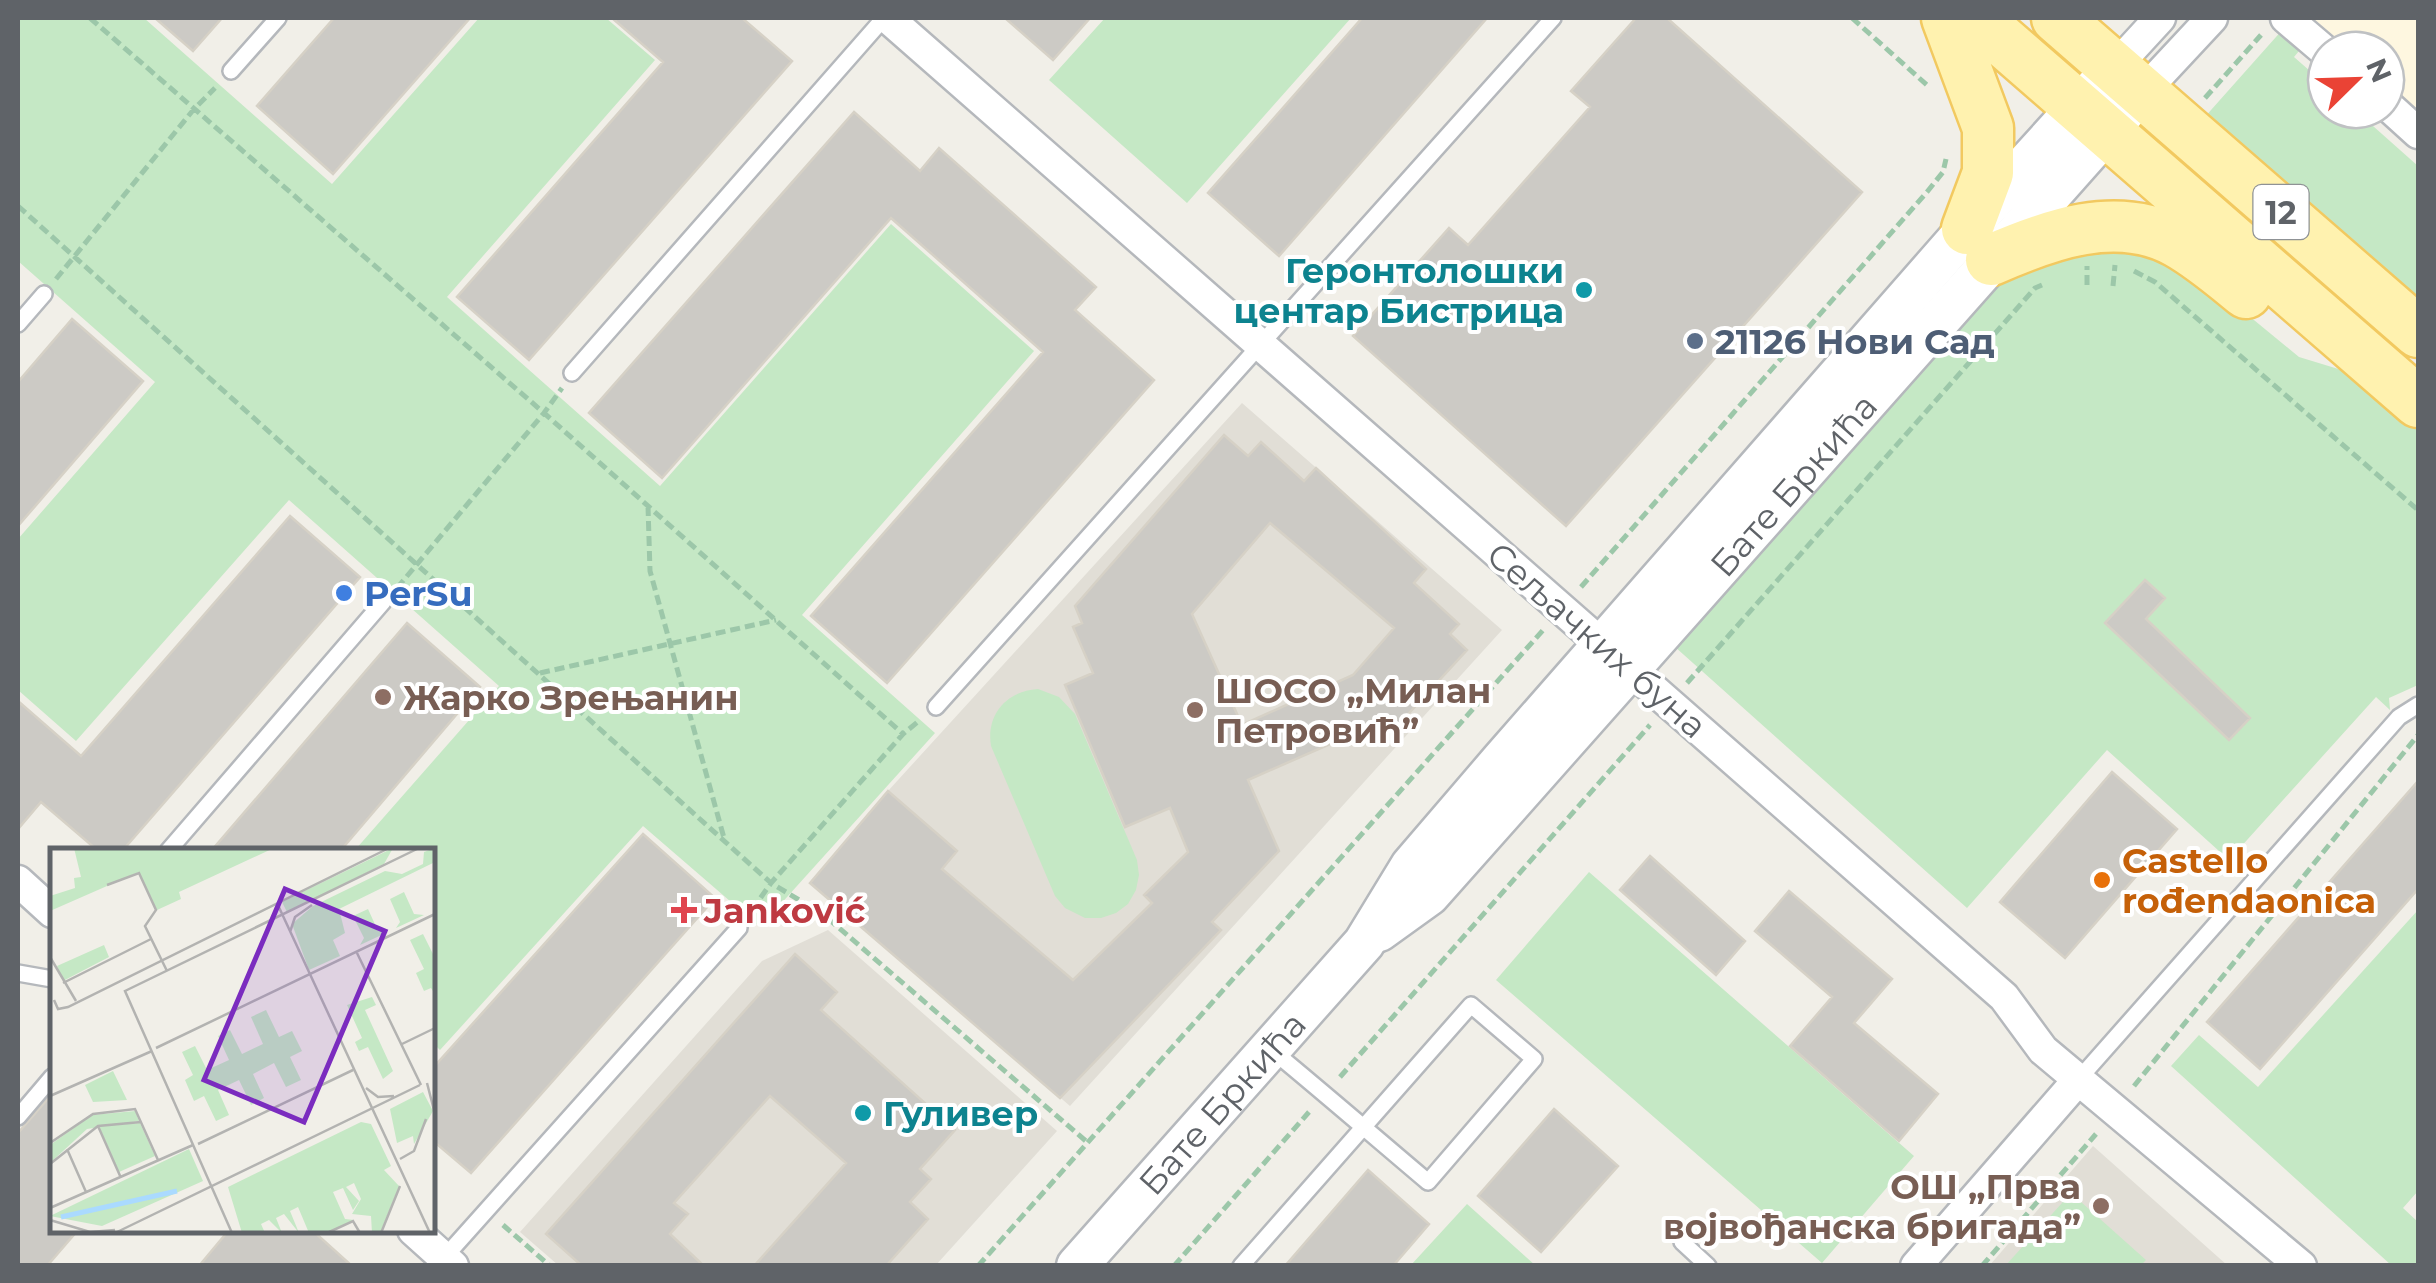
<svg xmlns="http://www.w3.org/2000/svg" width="2436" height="1283" viewBox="0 0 2436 1283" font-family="Montserrat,sans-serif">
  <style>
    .commercial { fill: #fef7e0 }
    .education { fill: #e1ded6 }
    .green { fill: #c5e8c5 }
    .building { fill: #cccac5; stroke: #d6d1c6; stroke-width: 2.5; fill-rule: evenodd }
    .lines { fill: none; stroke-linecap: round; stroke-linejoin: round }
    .service-casing { stroke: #b5b8bc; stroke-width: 20 }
    .minor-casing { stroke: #b5b8bc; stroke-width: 35 }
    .tertiary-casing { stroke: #b5b8bc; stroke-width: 45 }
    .primary-casing { stroke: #f2c960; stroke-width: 55 }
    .path { stroke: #9cc7a9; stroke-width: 5; stroke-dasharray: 10 5; stroke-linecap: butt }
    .service { stroke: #fff; stroke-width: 15 }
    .minor { stroke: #fff; stroke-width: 30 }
    .tertiary { stroke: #fff; stroke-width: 40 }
    .primary { stroke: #fff2af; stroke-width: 50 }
    .culture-dot { fill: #0f9aa8; stroke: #fff; stroke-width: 4 }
    .service-dot { fill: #5c6f8a; stroke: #fff; stroke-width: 4 }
    .shop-dot { fill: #3f7fe0; stroke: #fff; stroke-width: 4 }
    .education-dot { fill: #8d6e63; stroke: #fff; stroke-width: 4 }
    .food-dot { fill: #e8710a; stroke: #fff; stroke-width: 4 }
    .health-dot { fill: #e0444e; stroke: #fff; stroke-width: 4 }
    .labels { text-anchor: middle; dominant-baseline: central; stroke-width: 8; stroke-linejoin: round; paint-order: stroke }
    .shield { fill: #fff; stroke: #8f9295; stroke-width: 2.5 }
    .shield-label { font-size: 32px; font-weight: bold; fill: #5f6368 }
    .culture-label { font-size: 35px; font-weight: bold; fill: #0d838f; stroke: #fff; text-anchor: end }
    .service-label { font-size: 35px; font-weight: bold; fill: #4e5e75; stroke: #fff; text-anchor: start }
    .street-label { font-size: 35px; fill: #5f6368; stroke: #fff }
    .shop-label { font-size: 35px; font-weight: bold; fill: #366cbe; stroke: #fff; text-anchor: start }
    .education-label { font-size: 35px; font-weight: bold; fill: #785e54; stroke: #fff; text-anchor: start }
    .food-label { font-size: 35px; font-weight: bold; fill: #c56008; stroke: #fff; text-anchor: start }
    .health-label { font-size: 35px; font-weight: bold; fill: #be3a42; stroke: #fff; text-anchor: start }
    .inset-river { fill: none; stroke: #aadaff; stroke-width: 5 }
    .inset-road { fill: none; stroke: #b3b3b1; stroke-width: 2.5 }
    .view { fill: #7b2cbf; fill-opacity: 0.15; stroke: #7b2cbf; stroke-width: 5 }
    .inset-edge { fill: none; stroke: #5f6368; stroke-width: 5 }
  </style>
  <rect width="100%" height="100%" fill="#f1efe8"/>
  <path class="commercial" d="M2298,18H2418V123L2386,94V50H2335Z"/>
  <path class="education" d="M1242,403L1502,630L1070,1106L810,883L888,791Z
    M828,930L1057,1131L936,1265H558L520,1232L762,961Z
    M2093,1146L2227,1265L1989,1266Z"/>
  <path class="green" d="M18,18H144L332,184L479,18H606L655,60L447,297L660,486L891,224L1034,351L802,615L935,733L760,927L643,826L440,1050L433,1043L432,851L355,850L499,686L289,500L76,741L18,690V539L155,382L18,261Z
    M1105,18H1351L1187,203L1049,80Z
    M2284,28L2304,45L2294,57L2326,85V110H2355L2418,166V322L2195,128Z
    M2093,240L2181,260L2299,357L2381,382L2418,415V685L2389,698L2390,710L2376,697L2229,860L2107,750L1967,908L1665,638L1996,267Z
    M1038,689L1059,697L1075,714L1137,860L1139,875L1136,890L1128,904L1116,913L1101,918H1085L1065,908L1055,896L991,746C986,715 1006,691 1038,689Z
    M1589,872L1914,1156L1822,1263L1496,980Z
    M2418,910V1191L2403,1208L2418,1222V1265H2391L2171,1066L2199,1035L2258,1087Z
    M2071,1193L2146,1260L2141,1265H2006Z
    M1467,1204L1535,1265H1411Z"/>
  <path class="building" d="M155,18H222L193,51Z
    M334,18H470L333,174L257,106Z
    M612,18H742L792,61L529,360L457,297L663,62Z
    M1005,18H1090L1053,60Z
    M1362,18H1487L1279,256L1208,193Z
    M1636,18H1667L1862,192L1566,526L1353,336L1449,228L1468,245L1590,107L1571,91Z
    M854,112L920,171L939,148L1096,287L1075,310L1154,380L887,683L811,616L1043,352L891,218L662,478L589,413Z
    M72,319L143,381L18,526V382Z
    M1224,435L1248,456L1261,442L1304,481L1316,468L1426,569L1414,583L1459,624L1450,634L1467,650L1399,724L1384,719L1369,737L1362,730L1248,780L1279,851L1212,922L1221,930L1060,1098L810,883L888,791L957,851L942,869L1073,980L1152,903L1144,895L1188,852L1170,808L1125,827L1065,685L1093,673L1073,627L1082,623L1075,606ZM1270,523L1394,628L1353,675L1242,725L1192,614Z
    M290,516L360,577L123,850H97L41,802L18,829V701L81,756Z
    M2145,580L2165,598L2146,619L2250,718L2229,740L2105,623Z
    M407,623L480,687L341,850H212Z
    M2112,772L2177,829L2065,958L2000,902Z
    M2418,781V889L2260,1069L2207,1022Z
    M643,834L715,898L471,1173L432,1140V1069Z
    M1650,856L1745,941L1716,975L1620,890Z
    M1789,891L1892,979L1854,1023L1938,1094L1899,1141L1790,1046L1832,997L1755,931Z
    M795,954L837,992L821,1010L955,1130L920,1169L931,1179L910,1202L928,1219L886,1266H754L846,1163L770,1096L674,1203L688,1214L670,1234L704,1266H582L546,1234Z
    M52,1094V1230H78L47,1266H18V1133Z
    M1554,1109L1618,1166L1541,1252L1478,1196Z
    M1368,1170L1429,1224L1393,1266H1285Z
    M229,1230H312L352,1266H199Z"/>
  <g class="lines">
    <defs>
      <path id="service" d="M231,71L278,18
        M18,324L44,294
        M572,373L884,18
        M936,707L1553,18
        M168,851L383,602
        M18,973L52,979
        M2078,1080L2399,717L2418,705
        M18,1117L52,1077
        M1682,1242L1708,1266
        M443,1259L739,928
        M1241,1266L1471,1005L1534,1059L1428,1182C1376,1138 1325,1094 1273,1051"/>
      <path id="minor" d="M888,18L2004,997L2043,1050L2301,1266
        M2286,18L2326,52
        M2114,68L2160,18
        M2143,92L2212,18
        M2386,104L2418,133
        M18,881L52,912
        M413,1230L453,1266
        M1916,1266L2078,1080"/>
      <g id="tertiary">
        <path id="s1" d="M1379,931L1429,895L2126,110"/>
        <path id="s2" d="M1077,1266L1364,943L1411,866L1501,761L1967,229L2098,85"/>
      </g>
      <path id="primary" d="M1947,18L1988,128V173L1967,229
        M1976,18L2418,402
        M2057,18L2418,332
        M1991,260C2048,235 2117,209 2177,242C2202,256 2224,275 2246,293"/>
    </defs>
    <use href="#service" class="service-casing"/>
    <use href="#minor" class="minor-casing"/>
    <use href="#tertiary" class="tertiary-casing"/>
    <use href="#primary" class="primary-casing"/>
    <path class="path" d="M90,18L544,413L903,734
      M1852,18L1928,86
      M2205,98L2261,35
      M18,206L771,883L824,915L1087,1142
      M2134,271L2155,282L2418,510
      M56,279L194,109L215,88
      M2087,285V266
      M2113,286L2115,265
      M648,506L650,571L724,838
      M1581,587L1927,192L1943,172L1946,159
      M397,588L544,413L562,388
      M540,673L776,620
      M1687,683L2035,288L2042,285
      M752,910L771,883L903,734L920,720
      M1340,1077L1650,725
      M2134,1086L2418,735
      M503,1225L550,1266
      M978,1266L1544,629
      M1174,1266L1309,1112
      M1982,1266L2096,1134"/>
    <use href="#service" class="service"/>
    <use href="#minor" class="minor"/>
    <use href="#tertiary" class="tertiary"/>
    <use href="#primary" class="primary"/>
  </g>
  <g class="culture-dot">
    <circle cx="1584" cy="290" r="10"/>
    <circle cx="863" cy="1113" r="10"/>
  </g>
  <circle class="service-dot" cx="1695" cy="341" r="10"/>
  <circle class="shop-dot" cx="344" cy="593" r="10"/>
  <g class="education-dot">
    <circle cx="383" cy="697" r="10"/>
    <circle cx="1195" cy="710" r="10"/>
    <circle cx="2101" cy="1206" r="10"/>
  </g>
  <circle class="food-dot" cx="2102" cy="880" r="10"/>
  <path class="health-dot" d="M679 895h10v10h10v10h-10v10h-10v-10h-10v-10h10z"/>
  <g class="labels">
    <rect class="shield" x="2253.5" y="185" width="55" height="54" rx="8"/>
    <g class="shield-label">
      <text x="2281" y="212">12</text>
    </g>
    <g class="culture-label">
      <text x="1564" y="270">Геронтолошки<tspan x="1564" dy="40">центар Бистрица</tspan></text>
      <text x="883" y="1113" text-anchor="start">Гуливер</text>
    </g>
    <g class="service-label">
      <text x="1715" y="341">21126 Нови Сад</text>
    </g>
    <g class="street-label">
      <text stroke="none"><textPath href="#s1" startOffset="610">Бате Бркића</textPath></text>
      <text transform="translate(1597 640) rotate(41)">Сељачких буна</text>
      <text stroke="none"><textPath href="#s2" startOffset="218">Бате Бркића</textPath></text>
    </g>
    <g class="shop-label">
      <text x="364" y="593">PerSu</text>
    </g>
    <g class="education-label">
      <text x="1215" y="690">ШОСО „Милан<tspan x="1215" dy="40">Петровић”</tspan></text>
      <text x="403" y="697">Жарко Зрењанин</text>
      <text x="2081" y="1186" text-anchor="end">ОШ „Прва<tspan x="2081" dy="40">војвођанска бригада”</tspan></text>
    </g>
    <g class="food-label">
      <text x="2122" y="860">Castello<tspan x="2122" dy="40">rođendaonica</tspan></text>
    </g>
    <g class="health-label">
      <text x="704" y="910">Janković</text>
    </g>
  </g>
  <g transform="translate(50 848)">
    <rect width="385" height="385" fill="#f1efe8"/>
    <path d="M24,0H224L129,44L131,51L107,62L89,24L0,63V48L25,40L24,30L31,29ZM343,0L334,16L237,64L232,54ZM385,0V14L289,61L295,85L283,92L290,108L259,122L242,76L263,58L335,23L352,26L373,16L374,4ZM354,44L364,66L374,67L346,80L350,74L340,51ZM318,61L328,83L338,84L310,97L314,90L303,68ZM373,86L385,110V146L381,140L374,143L366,125L374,121L360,92ZM54,97L59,109L13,133L7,118ZM322,149L326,157L315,162L343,223L333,231L318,199L309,203L305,194L312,190L297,157ZM216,162L229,189L242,183L252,203L240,209L251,232L236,239L224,215L203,226L214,250L201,257L189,232L168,242L179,267L166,273L154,248L144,253L135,232L143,227L132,204L145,198L157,222L179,212L168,188L180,182L192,206L213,196L201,169ZM63,223L77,252L43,254L35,237ZM373,244L383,263L364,296L363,288L347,295L340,261ZM85,263L89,273L37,281L0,315V297L42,267ZM311,274L321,276L341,318L334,322L349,338L330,385H322L321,368L302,366L311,351L304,335L296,339L309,353L303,362L293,340L283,344L295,371L304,372L276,385H259L248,359L240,363L249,385L234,366L226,370L232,385L219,372L211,376L215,385H192L178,339ZM90,275L105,308L69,324L49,278ZM139,301L153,333L52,378L0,368Z" fill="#c5e8c5"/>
    <path class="inset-river" d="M11,369L127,343"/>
    <path class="inset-road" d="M57,37L89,25L106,62L95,78L117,123M227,55L380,385M240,84L245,69L262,57M307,105L371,237M0,109L26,153M13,135L101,91M4,152L8,161L18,159L339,0M352,196L385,180M106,200L385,66M377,235L385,266M316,240L328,249L344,248M0,248L102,203M48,278L71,330M0,295L43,266L85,261L108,312M148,296L303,222M17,301L36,344M350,311L364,303L376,271M0,316L48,278L91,274M0,360L143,297M0,372L40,384L65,382M65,385L370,237M182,385L75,143L369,0M277,385L303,373L310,385M331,385L350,338"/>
    <path class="view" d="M235,41L335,83L254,274L154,232Z"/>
    <rect width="385" height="385" class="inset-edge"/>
  </g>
  <rect width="2436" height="1283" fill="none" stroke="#5f6368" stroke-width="40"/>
  <g transform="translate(2356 80) rotate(67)"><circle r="48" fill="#ffffff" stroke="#bfc1c3" stroke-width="2.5"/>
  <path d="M0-8L18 38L0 25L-18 38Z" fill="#ea4335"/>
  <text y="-15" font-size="28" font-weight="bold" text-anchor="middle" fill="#5f6368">N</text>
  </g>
</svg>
